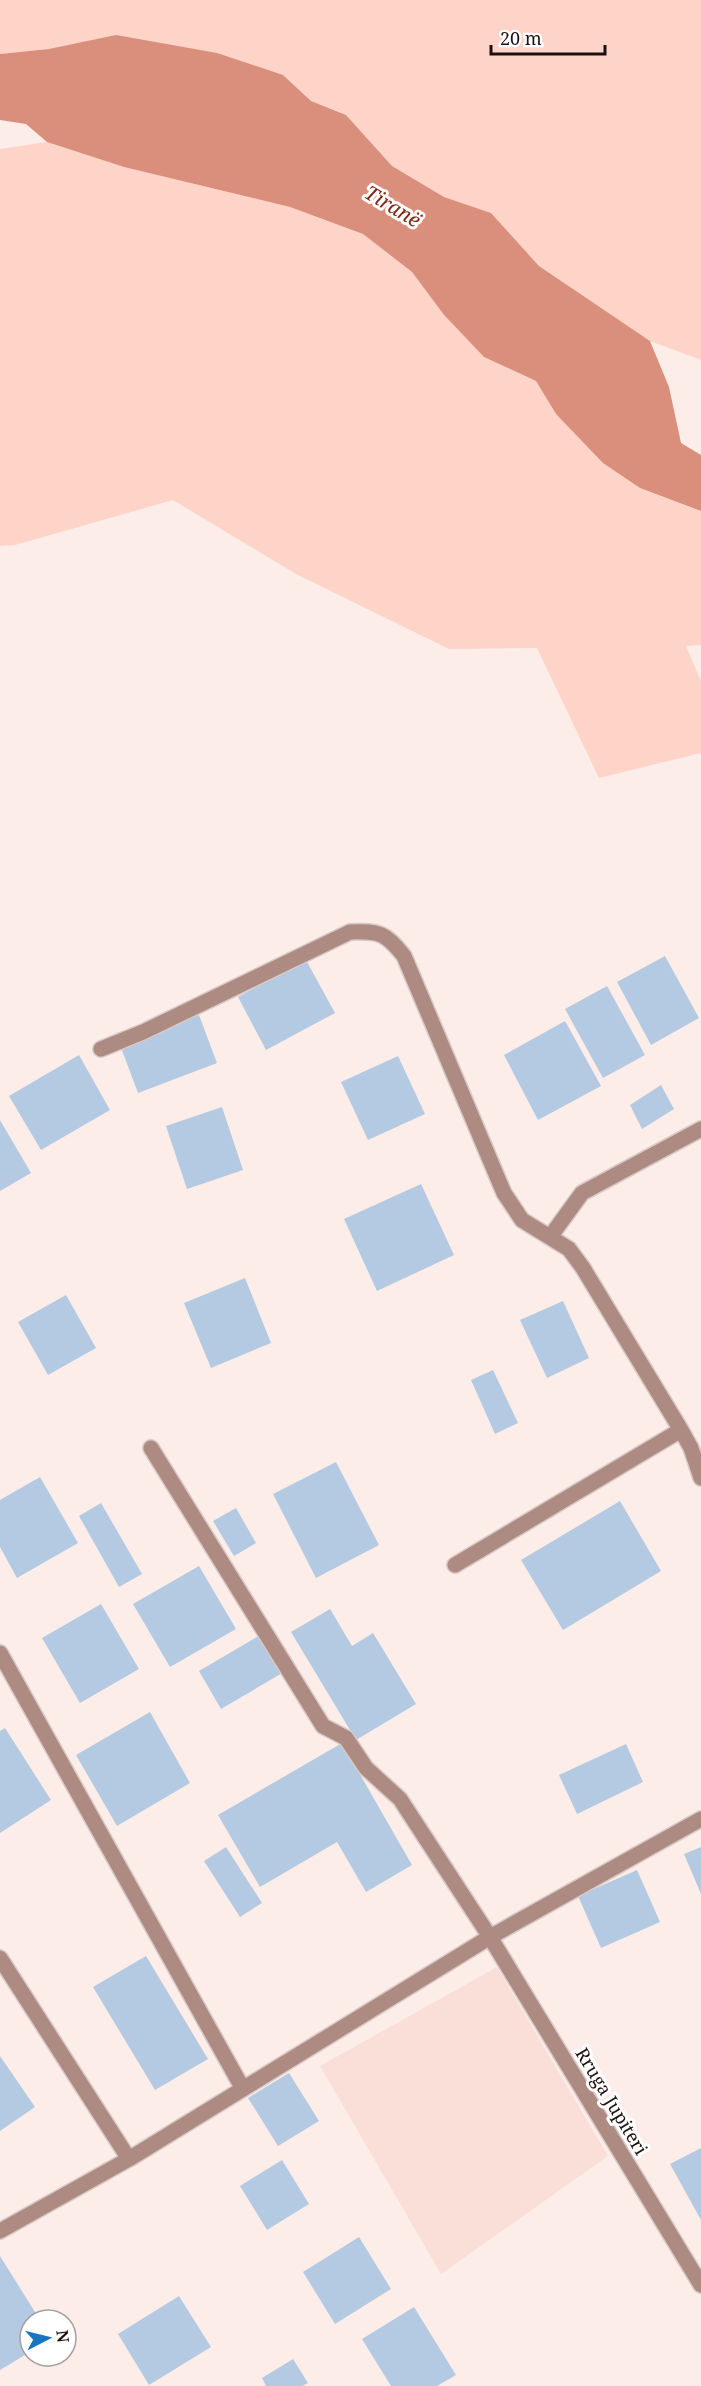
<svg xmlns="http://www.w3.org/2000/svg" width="701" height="2386" viewBox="0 0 701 2386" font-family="'Noto Serif',serif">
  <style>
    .built { fill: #fadfd8 }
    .green { fill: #fed3c8 }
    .water { fill: #d98f7c }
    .building { fill: #b3cae2 }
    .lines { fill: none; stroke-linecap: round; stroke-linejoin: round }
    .minor-casing { stroke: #d8cac6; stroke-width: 18 }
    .minor { stroke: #ad8b83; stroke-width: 15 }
    .labels { text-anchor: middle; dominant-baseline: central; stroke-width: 6; stroke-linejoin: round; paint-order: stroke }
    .street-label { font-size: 18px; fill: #1c110e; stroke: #fff }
    .water-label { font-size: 20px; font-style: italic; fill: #802813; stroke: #fff }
  </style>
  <rect width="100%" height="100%" fill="#fcede9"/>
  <path class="built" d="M497,1967L608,2156L441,2274L320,2066Z"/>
  <path class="green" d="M0,0H701V360L650,341L539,266L491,213L444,197L392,166L346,115L311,101L283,75L49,49L0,54Z
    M47,142L124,167L290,207L363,234L412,272L444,315L484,357L536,381L556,414L640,488L701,511V645L686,646L701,681V753L599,778L537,648L449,649L296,574L173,500L15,545L0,546V149Z"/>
  <path class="water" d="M116,35L217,53L283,75L311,101L346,115L392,166L444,197L491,213L539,266L650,341L669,387L681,443L701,455V511L640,488L603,463L556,414L536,381L484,357L444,315L412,272L363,234L290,207L124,167L47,142L26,124L0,120V54L49,49Z"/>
  <path class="building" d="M665,956L699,1018L651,1045L617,982Z
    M306,960L335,1013L266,1050L238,997Z
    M607,986L645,1055L603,1078L565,1009Z
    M199,1015L217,1063L138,1093L120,1045Z
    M565,1021L601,1086L538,1120L504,1055Z
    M79,1055L110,1110L41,1150L9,1096Z
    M398,1056L425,1114L368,1140L341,1082Z
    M661,1085L674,1109L642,1129L630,1105Z
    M222,1107L243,1170L187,1189L166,1126Z
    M0,1120L31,1173L0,1191Z
    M421,1184L454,1255L377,1291L344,1219Z
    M245,1278L271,1343L211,1368L184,1303Z
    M66,1295L96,1348L48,1375L18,1322Z
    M563,1301L589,1358L547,1378L520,1320Z
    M493,1370L518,1423L495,1434L471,1380Z
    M336,1462L379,1545L316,1578L273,1494Z
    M40,1477L78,1543L17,1578L0,1547V1500Z
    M620,1501L661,1571L563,1630L521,1560Z
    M101,1503L142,1574L119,1587L79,1516Z
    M236,1508L256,1543L234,1556L213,1521Z
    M199,1566L236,1629L170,1667L133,1604Z
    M101,1604L139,1669L80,1703L42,1638Z
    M330,1609L352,1646L373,1633L416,1704L356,1740L291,1632Z
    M262,1634L284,1672L221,1709L199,1671Z
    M150,1712L190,1783L117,1826L76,1755Z
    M5,1728L51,1800L0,1833V1731Z
    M342,1743L412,1865L366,1892L337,1842L260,1887L218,1815Z
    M626,1744L643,1782L577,1814L559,1775Z
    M226,1847L262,1903L240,1917L204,1861Z
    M701,1847V1894L684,1854Z
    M637,1870L660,1922L601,1948L578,1896Z
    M146,1956L208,2059L155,2090L93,1987Z
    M0,2056L35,2107L0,2131Z
    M289,2073L319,2121L278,2146L248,2098Z
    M701,2148V2220L670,2164Z
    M282,2160L309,2204L267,2230L240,2186Z
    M359,2237L391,2289L335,2324L303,2272Z
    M0,2256L40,2320H30V2352L0,2370Z
    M179,2296L211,2347L149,2385L118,2334Z
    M414,2307L456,2375L437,2386H391L362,2339Z
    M293,2359L308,2383L302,2386H266L262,2378Z"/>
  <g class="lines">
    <defs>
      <path id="minor" d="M101,1049L143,1032L350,932C380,931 386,933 404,956L504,1193L522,1220L569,1249L583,1268L681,1430L691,1448L701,1478
        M550,1237L582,1193L701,1129
        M151,1448L323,1726L346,1738L366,1768L400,1799L490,1937L701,2285
        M455,1565L681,1430
        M0,1653L243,2089
        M0,1958L129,2159
        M0,2231L129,2159L490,1937L701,1819"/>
    </defs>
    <use href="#minor" class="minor-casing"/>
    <use href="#minor" class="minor"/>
  </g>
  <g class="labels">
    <g class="street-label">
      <text transform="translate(612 2101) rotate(59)">Rruga Jupiteri</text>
    </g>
    <g class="water-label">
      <text transform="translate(393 206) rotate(31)">Tiranë</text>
    </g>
  </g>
  <g transform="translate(48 2338) rotate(83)"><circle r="28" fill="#ffffff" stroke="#a4a09f" stroke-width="1.5"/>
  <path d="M0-4.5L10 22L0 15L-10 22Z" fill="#1775c2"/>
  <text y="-9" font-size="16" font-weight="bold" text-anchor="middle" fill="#1c110e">N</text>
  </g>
  <path d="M491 45v9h114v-9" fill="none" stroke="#1c110e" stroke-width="3"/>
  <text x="500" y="45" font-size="18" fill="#1c110e" stroke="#ffffff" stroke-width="4.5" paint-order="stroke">20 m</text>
</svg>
